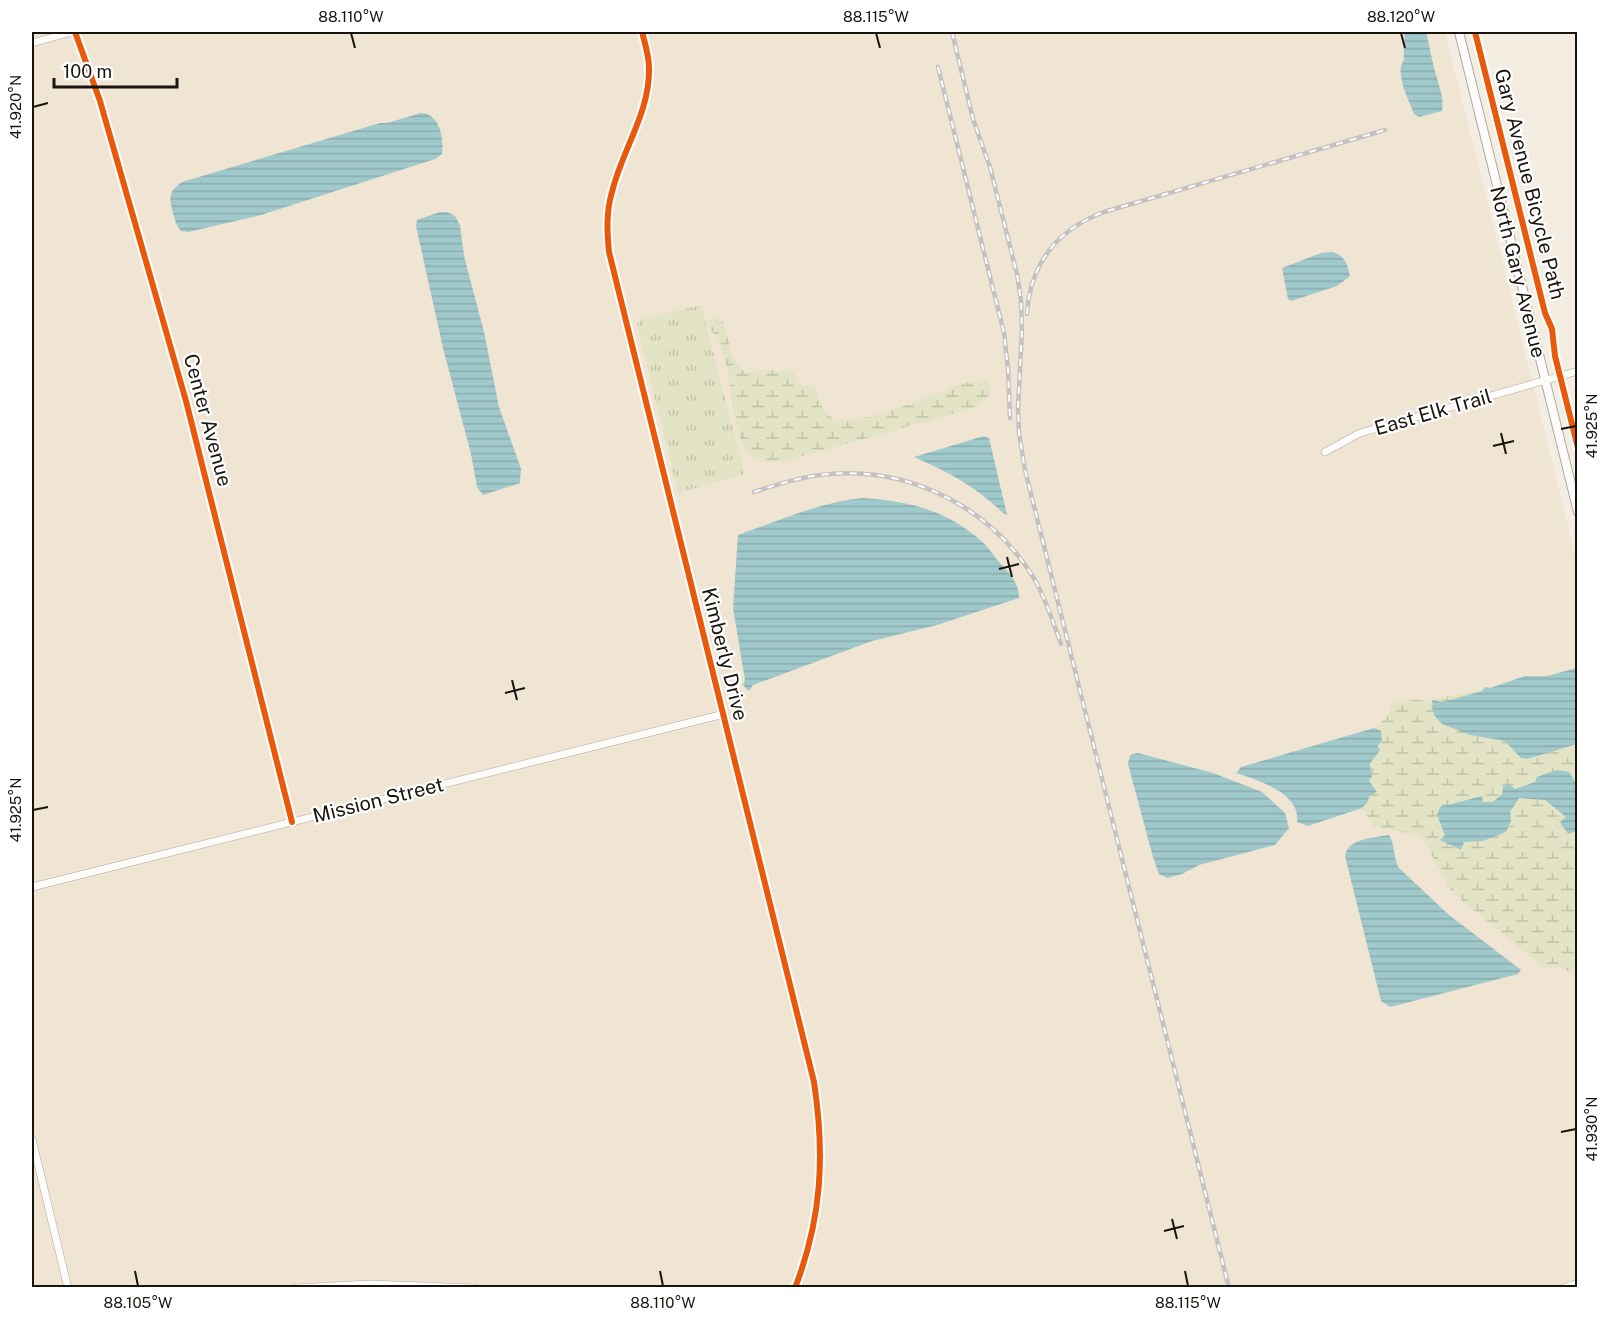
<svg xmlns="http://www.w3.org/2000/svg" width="1609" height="1319" viewBox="0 0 1609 1319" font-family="'Public Sans',sans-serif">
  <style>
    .built { fill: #f0e4d2 }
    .grass { fill: url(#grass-tufts) }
    .wetland { fill: url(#wetland-marsh) }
    .water { fill: url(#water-rules) }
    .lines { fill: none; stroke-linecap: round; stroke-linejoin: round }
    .minor-casing { stroke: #aea9a1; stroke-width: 8 }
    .tertiary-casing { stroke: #aea9a1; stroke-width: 10 }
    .minor { stroke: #fdfcfb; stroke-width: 7 }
    .tertiary { stroke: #fdfcfb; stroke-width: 8 }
    .rail-casing { stroke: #c4c2c0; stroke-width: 4.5 }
    .rail { stroke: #fff; stroke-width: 2; stroke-dasharray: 7; stroke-linecap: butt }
    .cycleway-casing { stroke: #fff; stroke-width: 10 }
    .cycleway { stroke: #e8590c; stroke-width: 6 }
    .ticks { fill: none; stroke: #18140e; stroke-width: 2 }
    .labels { text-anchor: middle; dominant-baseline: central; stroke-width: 4.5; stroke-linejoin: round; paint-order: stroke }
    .street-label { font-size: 20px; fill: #18140e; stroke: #fff }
    .neatline { fill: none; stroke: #18140e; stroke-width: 2 }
    .ticks-label { font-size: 15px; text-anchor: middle; fill: #18140e }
  </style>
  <defs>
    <pattern id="grass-tufts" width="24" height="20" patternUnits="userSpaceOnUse" patternTransform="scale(1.5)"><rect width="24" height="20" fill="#e2e4c5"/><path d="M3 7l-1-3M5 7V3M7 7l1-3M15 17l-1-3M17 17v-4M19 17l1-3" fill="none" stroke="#c1c3a8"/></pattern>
    <pattern id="wetland-marsh" width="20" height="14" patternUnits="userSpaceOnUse" patternTransform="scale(1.5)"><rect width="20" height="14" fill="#e2e4c5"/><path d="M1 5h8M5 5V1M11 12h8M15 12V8" fill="none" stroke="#c1c3a8"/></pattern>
    <pattern id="water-rules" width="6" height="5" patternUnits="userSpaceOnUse" patternTransform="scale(1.5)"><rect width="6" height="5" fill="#a0c9cb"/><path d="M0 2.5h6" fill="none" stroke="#89acad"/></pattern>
  </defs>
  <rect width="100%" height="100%" fill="#f3ede2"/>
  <path class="built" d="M32,32H1445L1577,563V1287H32Z"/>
  <path class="grass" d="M701,305L745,474L678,493L637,324L644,318Z"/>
  <path class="wetland" d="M719,314C731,333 726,359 746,373L765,370L793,372L799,384L814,387L823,409L834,420C865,423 908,405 938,393C955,386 969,380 987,380L991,389L989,395L977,407L783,462C775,462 766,463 758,461C738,455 735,415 731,396C731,386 723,346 717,338C713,331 709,329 707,321Z
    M1577,669V975L1559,967L1545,969L1452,892L1421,836L1374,827L1362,808L1375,755L1374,728L1387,717L1393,702L1408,699L1427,701Z"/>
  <path class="water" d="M1404,32H1426C1430,47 1432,63 1437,78C1440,90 1444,98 1442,111L1419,117L1414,114C1409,100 1394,73 1404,60C1403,50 1406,42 1404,32Z
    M421,113C440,114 444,138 442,154L435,159L261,215L188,232L181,231C176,225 175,220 173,213C169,198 168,192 182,182L380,123H387Z
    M440,212H447L455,216L460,225L464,256L484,332L499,407L521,469L520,483L483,495L477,487L471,454L443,348L416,226L417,220Z
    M1332,252C1345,255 1347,264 1350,276L1337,286L1291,301L1288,299L1282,268L1321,253Z
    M984,436L989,438L1007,515L1003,513C978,488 947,471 914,457Z
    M863,498C907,501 944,509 979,539C987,545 993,555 1000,563C1010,574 1019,583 1019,598L937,625L872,641L753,685L749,691L743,685L745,680L733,608L738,535C779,521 819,502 863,498Z
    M1577,668V744L1527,759L1521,758L1505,741L1470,735L1442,724L1434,715L1432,700L1443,702L1482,691L1485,687L1490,688L1525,676H1547Z
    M1374,728L1381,731L1382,741L1377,746L1380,750L1370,764L1372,776L1369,781L1377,792L1370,795L1367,803L1362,808L1308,826L1297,822C1301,793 1257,780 1236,773L1241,767Z
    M1138,753L1213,773L1262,792L1285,813L1289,828L1275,845L1199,865L1182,874L1167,878L1159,874L1153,857L1128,764L1130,755Z
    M1556,770L1569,772L1577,785V831L1568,834L1560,822L1566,817L1545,800L1519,798L1510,812L1511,821L1506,832L1483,841L1464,842L1461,850L1440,840L1445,835L1437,815L1440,807L1482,796L1483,802H1493L1502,794L1503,786L1509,784L1515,789L1535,782L1537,777Z
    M1389,835C1395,845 1393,855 1398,867L1449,915L1521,970L1518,974L1390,1007L1381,1001L1345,856C1348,838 1373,838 1389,835Z"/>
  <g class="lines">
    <defs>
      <path id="minor" d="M75,32L100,101L186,401L292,822
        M642,32C645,43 649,56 649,68C650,113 622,150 612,192C606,212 607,232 609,252L814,1082C825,1155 822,1218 795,1288
        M32,43L72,32
        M1325,452L1360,433L1578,371
        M32,887L724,714
        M32,1139L68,1288
        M294,1288L370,1284L475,1288
        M1563,1288L1578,1283"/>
      <path id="tertiary" d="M1459,32L1578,512"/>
    </defs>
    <use href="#minor" class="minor-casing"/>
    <use href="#tertiary" class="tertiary-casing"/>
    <use href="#minor" class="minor"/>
    <use href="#tertiary" class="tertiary"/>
    <defs>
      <path id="rail" d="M952,32L973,119L990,167L1017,274L1021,301L1022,330L1018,407L1019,433L1025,470L1229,1288
        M938,67L1004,333L1008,369L1010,418
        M1027,314C1030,263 1058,229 1104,212L1385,130
        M754,492C779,484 803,476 830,474C912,467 993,509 1035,580C1046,600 1053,622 1061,644"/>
    </defs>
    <use href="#rail" class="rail-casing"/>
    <use href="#rail" class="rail"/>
    <defs>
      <path id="cycleway" d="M75,32L100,101L186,401L292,822
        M642,32C645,43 649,56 649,68C650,113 622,150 612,192C606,212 607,232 609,252L814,1082C825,1155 822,1218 795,1288
        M1475,32L1545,313L1552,329L1555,356L1578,448"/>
    </defs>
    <use href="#cycleway" class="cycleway-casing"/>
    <use href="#cycleway" class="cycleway"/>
  </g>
  <path class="ticks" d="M351,33L355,48M876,33L880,48M1401,33L1405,48M33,107L48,103M1561,429L1576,426M1501,433L1506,454M1493,446L1514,441M1007,557L1012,577M999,569L1019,564M512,680L517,700M505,693L525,688M33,810L48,807M1561,1132L1576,1129M1172,1219L1177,1239M1164,1231L1184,1226M135,1271L138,1286M660,1271L663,1286M1185,1271L1188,1286"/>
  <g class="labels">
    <g class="street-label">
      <text transform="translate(1530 184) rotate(76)">Gary Avenue Bicycle Path</text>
      <text transform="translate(1518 272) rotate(76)">North Gary Avenue</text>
      <text transform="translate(1433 412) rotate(-16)">East Elk Trail</text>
      <text transform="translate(208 420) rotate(75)">Center Avenue</text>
      <text transform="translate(725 654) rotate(76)">Kimberly Drive</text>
      <text transform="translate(378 800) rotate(-14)">Mission Street</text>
    </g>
  </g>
  <rect width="1609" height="1319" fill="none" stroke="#ffffff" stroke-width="66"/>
  <path d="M54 78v9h123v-9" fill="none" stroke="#18140e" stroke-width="3"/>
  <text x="63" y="78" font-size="18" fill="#18140e" stroke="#ffffff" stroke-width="4.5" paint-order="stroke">100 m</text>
  <rect x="33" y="33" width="1543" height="1253" class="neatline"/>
  <g class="ticks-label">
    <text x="351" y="22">88.110°W</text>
    <text x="876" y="22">88.115°W</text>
    <text x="1401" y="22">88.120°W</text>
    <text transform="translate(16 107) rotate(-90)" y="5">41.920°N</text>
    <text transform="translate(1592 426) rotate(-90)" y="5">41.925°N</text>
    <text transform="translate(16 810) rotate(-90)" y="5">41.925°N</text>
    <text transform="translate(1592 1129) rotate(-90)" y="5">41.930°N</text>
    <text x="138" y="1308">88.105°W</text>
    <text x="663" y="1308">88.110°W</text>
    <text x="1188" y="1308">88.115°W</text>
  </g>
</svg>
